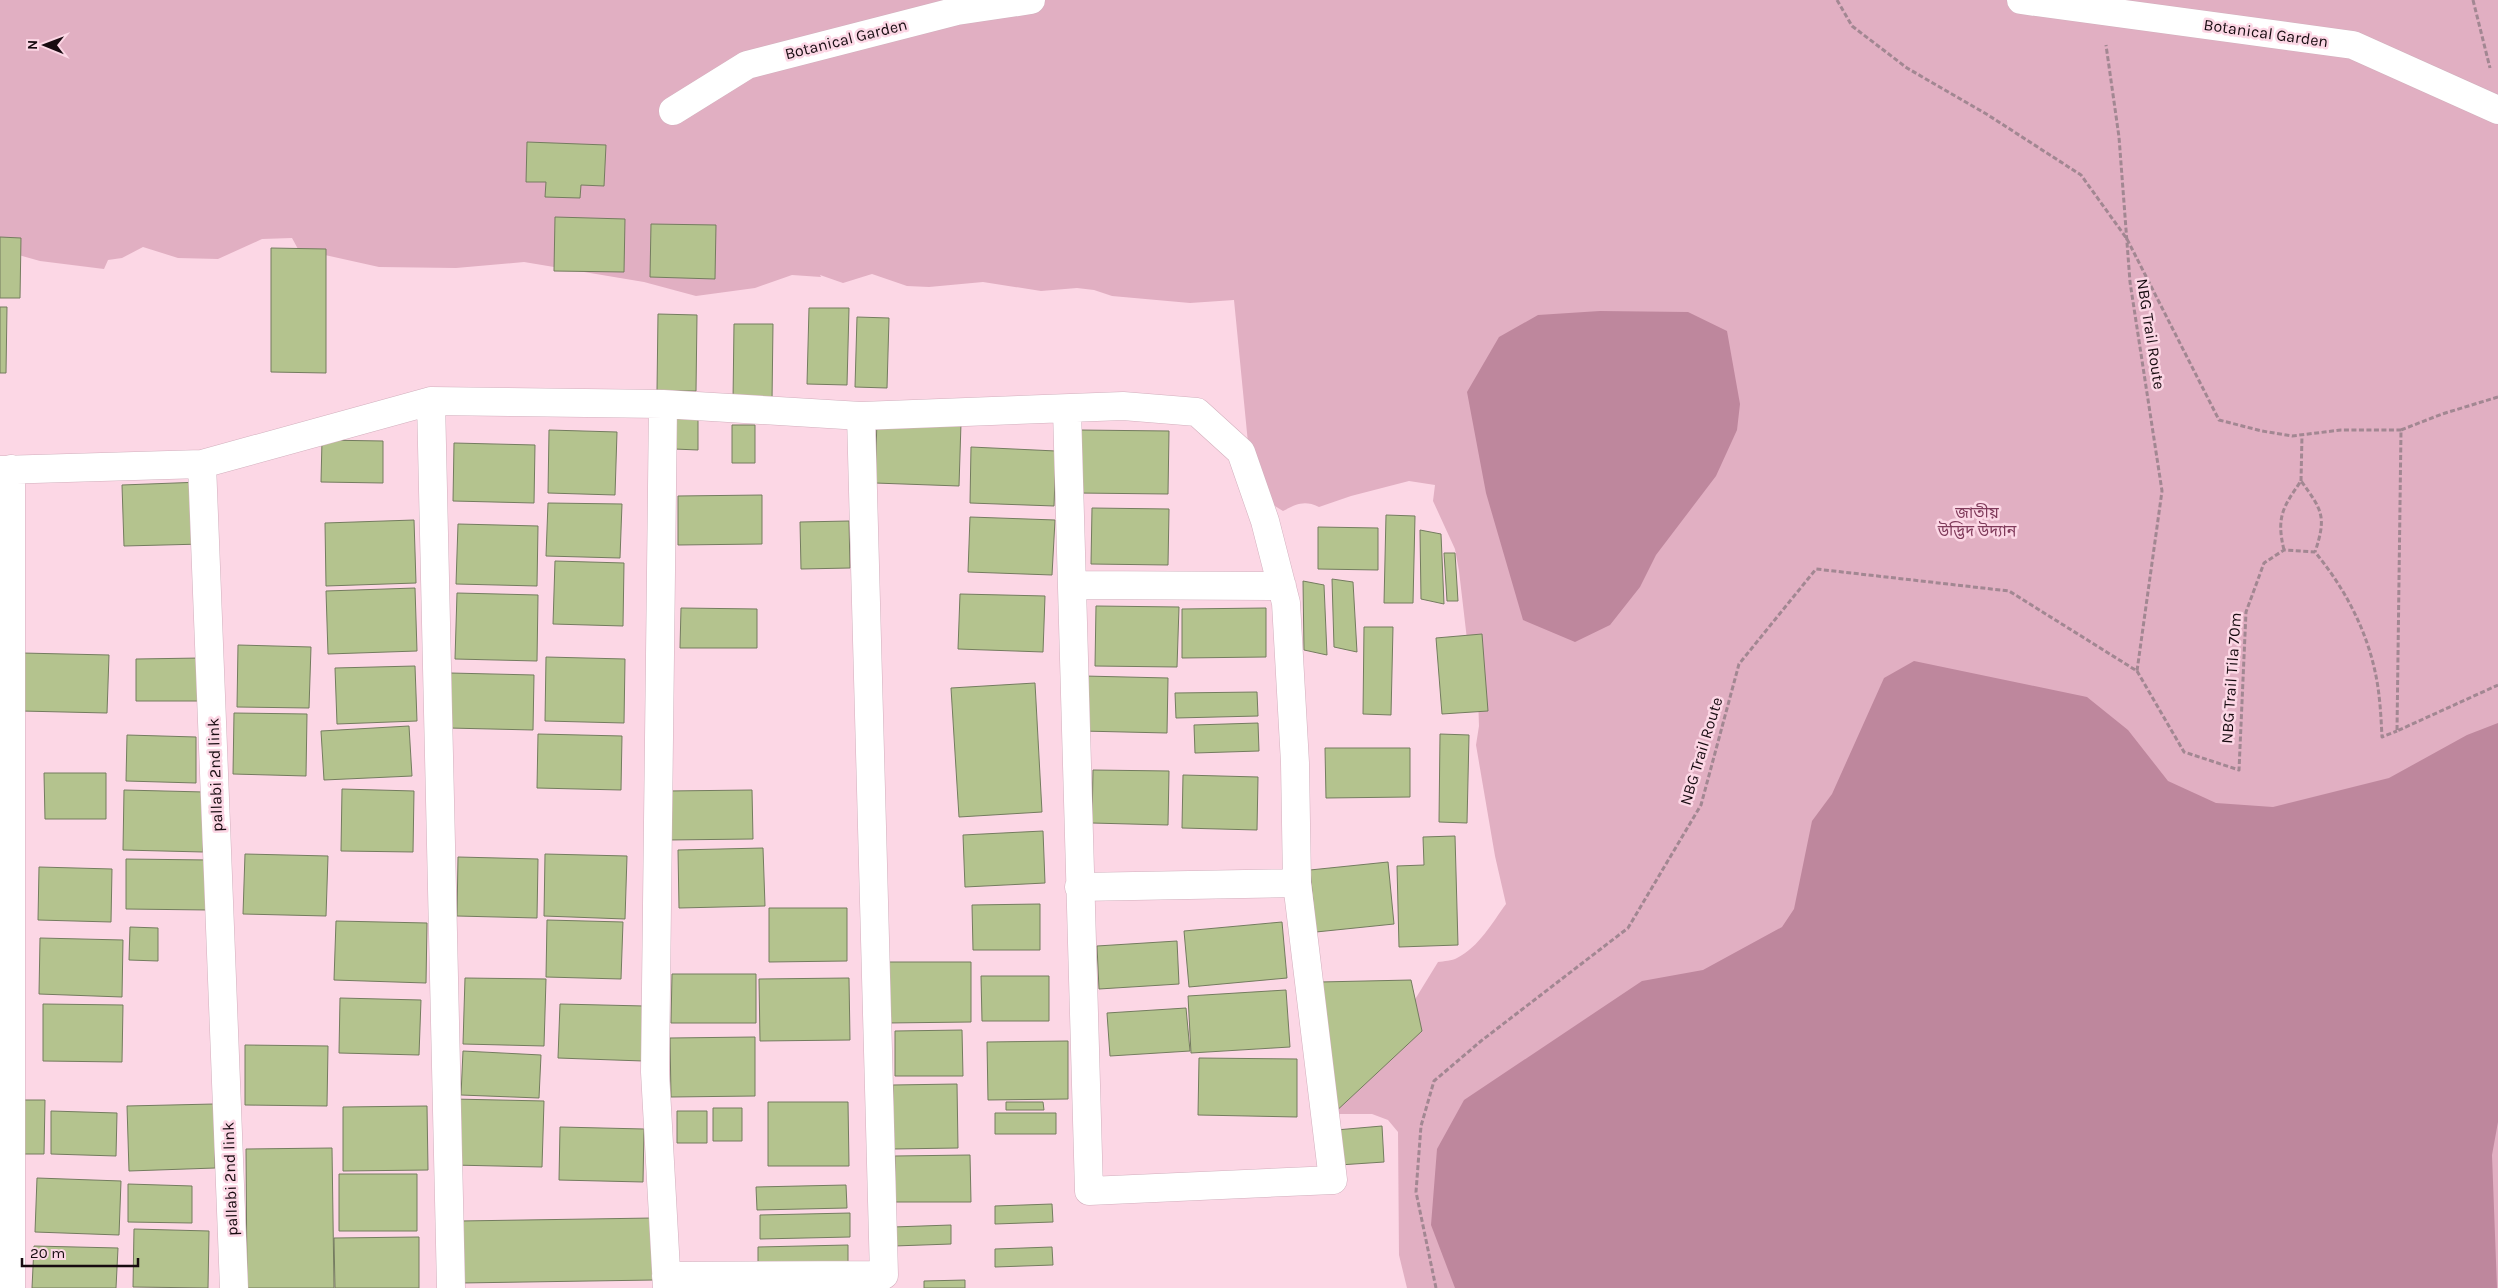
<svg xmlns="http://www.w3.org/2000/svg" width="2498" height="1288" viewBox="0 0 2498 1288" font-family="Karla,'Noto Sans Bengali',sans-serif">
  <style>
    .green { fill: #e1afc2 }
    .water { fill: #be879d }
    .building { fill: #b4c38e; stroke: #747c5f }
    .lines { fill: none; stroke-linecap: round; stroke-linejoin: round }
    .street-casing { stroke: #d2afbd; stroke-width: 29 }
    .path { stroke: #a28792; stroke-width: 3; stroke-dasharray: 5 2.5; stroke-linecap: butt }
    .street { stroke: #fff; stroke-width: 28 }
    .labels { text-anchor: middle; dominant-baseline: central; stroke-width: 5; stroke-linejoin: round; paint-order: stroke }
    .street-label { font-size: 16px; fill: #170b10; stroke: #fcd7e5 }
    .park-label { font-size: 16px; fill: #803b5b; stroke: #fcd7e5 }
  </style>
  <rect width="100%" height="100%" fill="#fcd7e5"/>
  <path class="green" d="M0,0H2498V1288H1407L1399,1255L1398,1132L1388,1120L1372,1114H1320L1414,1001L1438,962C1444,961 1452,961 1457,958C1479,947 1492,923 1506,904L1495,856L1476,745L1479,726L1478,695L1468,648L1459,571L1455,549L1433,501L1435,485L1409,481L1351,496L1319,507C1304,500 1297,504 1283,511L1260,497L1248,443L1234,300L1190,303L1112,296L1094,290L1077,288L1041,291L983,282L929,287L907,286L872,274L843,283L820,275L821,277L792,275L755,288L696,296L644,282L524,262L456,268L379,267L298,249L292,238L262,239L218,259L178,258L143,247L122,258L108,260L104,269L40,261L15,254L0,241Z"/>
  <path class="water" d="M1600,311L1688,312L1727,331L1740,404L1737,430L1716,476L1656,555L1640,587L1610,625L1575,642L1523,620L1486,493L1467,392L1499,337L1538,315Z
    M1914,661L2087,697L2128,730L2168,781L2216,803L2273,807L2389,778L2467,735L2498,723V1122L2492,1155L2497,1288H1455L1431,1225L1437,1149L1464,1100L1642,981L1703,970L1782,927L1794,909L1812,821L1832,794L1884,678Z"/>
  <path class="building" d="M527,142L606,145L604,186L581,185L580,198L545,197L546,182H526Z
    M555,217L625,219L624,272L554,271Z
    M651,224L716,225L715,279L650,277Z
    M0,237L21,238L20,298H0Z
    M271,248L326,249V373L271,372Z
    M0,307H7L6,373H0Z
    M809,308H849L847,385L807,384Z
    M658,314L697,315L696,391H657Z
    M857,317L889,318L887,388L855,387Z
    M734,324H773L772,401H733Z
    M698,412V450L674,449V413Z
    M877,420L961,423L959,486L875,483Z
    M732,425H755V463H732Z
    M549,430L617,432L615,495L548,493Z
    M1079,430L1169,431L1168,494L1078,493Z
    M322,440L383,441V483L321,482Z
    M454,443L535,445L534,503L453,501Z
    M971,447L1056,451L1054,506L970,503Z
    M202,482L203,544L124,546L122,485Z
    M762,495V544L678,545V496Z
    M548,503L622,504L620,558L546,556Z
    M1092,508L1169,509L1168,565L1091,564Z
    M1386,515L1415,516L1413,603H1384Z
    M970,517L1055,520L1052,575L968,572Z
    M414,520L416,583L326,586L325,523Z
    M849,521L850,568L801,569L800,522Z
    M458,524L538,526L537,586L456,584Z
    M1318,527L1378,528V570L1318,569Z
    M1420,530L1441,534L1444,604L1421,599Z
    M1444,553H1455L1458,601H1447Z
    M555,561L624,563L623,626L553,624Z
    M1332,579L1353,582L1357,652L1334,647Z
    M1303,581L1324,585L1327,655L1304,650Z
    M415,588L417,651L328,654L326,591Z
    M457,593L538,595L537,661L455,659Z
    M960,594L1045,596L1043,652L958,649Z
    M1096,606L1179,607L1177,667L1095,666Z
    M681,608L757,609V648H680Z
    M1266,608V657L1182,658V609Z
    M1364,627H1393L1391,715L1363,714Z
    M1482,634L1488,711L1442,714L1436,638Z
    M238,645L311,647L309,708L237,707Z
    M22,653L109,655L107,713L21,711Z
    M546,657L625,659L624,723L545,721Z
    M201,658V701H136V659Z
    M415,666L417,721L337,724L335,668Z
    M450,673L534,675L533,730L449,728Z
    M1084,676L1168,678L1167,733L1082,731Z
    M1035,683L1042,812L959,817L951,688Z
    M1257,692L1258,716L1176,718L1175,693Z
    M234,713L307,714L306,776L233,774Z
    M1258,723L1259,751L1195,753L1194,725Z
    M409,726L412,776L324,780L321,731Z
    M538,734L622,736L621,790L537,788Z
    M1440,734L1469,735L1467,823L1439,822Z
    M127,735L196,737V783L126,781Z
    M1325,748H1410V797L1326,798Z
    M1093,770L1169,771L1168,825L1092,823Z
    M44,773H106V819H45Z
    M1183,775L1258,777L1257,830L1182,828Z
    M342,789L414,791L413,852L341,851Z
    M124,790L204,792L203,852L123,850Z
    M752,790L753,839L668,840V791Z
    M1043,831L1045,883L965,887L963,835Z
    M1455,836L1458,945L1399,947L1397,866L1424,865L1423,837Z
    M763,848L765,906L679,908L678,850Z
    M245,854L328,856L326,916L243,914Z
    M545,854L627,856L625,919L544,916Z
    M458,857L538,859L537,918L457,916Z
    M126,859L209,860L208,910L126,909Z
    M1388,862L1394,924L1316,932L1310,870Z
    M39,867L112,869L111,922L38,920Z
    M1040,904V950H973L972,905Z
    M769,908H847V961L769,962Z
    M547,920L623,922L621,979L546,977Z
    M336,921L427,923L426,983L334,980Z
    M1282,922L1287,978L1189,987L1184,931Z
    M130,927L158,928V961L129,960Z
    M40,938L123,940L122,997L39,994Z
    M1177,941L1179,984L1099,989L1097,946Z
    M887,962H971V1022L887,1023Z
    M672,974H756V1023H671Z
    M981,976H1049V1021H982Z
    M465,978L546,979L544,1046L463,1044Z
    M849,978L850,1040L760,1041L759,979Z
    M1411,980L1422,1031L1332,1115L1320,982Z
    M1286,990L1290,1047L1191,1053L1188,996Z
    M340,998L421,1000L419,1055L339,1053Z
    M43,1004L123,1005L122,1062L43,1061Z
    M560,1004L644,1006L643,1061L558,1058Z
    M1186,1008L1190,1051L1110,1056L1107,1013Z
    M962,1030L963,1076H895V1031Z
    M755,1037V1096L671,1097L670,1038Z
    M1068,1041V1099L988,1100L987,1042Z
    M245,1045L328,1046L327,1106L245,1105Z
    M463,1051L541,1055L539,1098L461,1095Z
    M1199,1058L1297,1059V1117L1198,1115Z
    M957,1084L958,1148L893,1149V1085Z
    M453,1099L544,1101L542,1167L452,1165Z
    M17,1100H45L44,1154H16Z
    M768,1102H848L849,1166H768Z
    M1006,1102H1043L1044,1110H1006Z
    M214,1104L215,1168L129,1171L127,1106Z
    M427,1106L428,1170L343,1171V1107Z
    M713,1108H742V1141H713Z
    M51,1111L117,1113L116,1156L51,1154Z
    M677,1111H707V1143H677Z
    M995,1113H1056V1134H995Z
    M1382,1126L1384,1162L1339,1165L1336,1130Z
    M560,1127L644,1129L643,1182L559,1180Z
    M332,1148L334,1288H247L246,1149Z
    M970,1155L971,1202H895V1156Z
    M339,1174H417V1231H339Z
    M37,1178L121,1181L119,1235L35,1232Z
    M128,1184L192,1186V1223L128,1222Z
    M846,1185L847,1208L757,1210L756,1187Z
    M1052,1204L1053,1222L995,1224V1206Z
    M850,1213V1237L760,1239V1215Z
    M653,1218L654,1280L461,1283L460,1221Z
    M951,1225V1244L894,1246L893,1227Z
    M134,1229L209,1231L208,1288L133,1287Z
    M419,1237V1288H335L334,1238Z
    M848,1245V1268L758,1270V1247Z
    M34,1246L118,1248L116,1288H32Z
    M1052,1247L1053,1265L995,1267V1249Z
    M965,1280V1288H924V1281Z"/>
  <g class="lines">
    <defs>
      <path id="street" d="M2021,0L2353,45L2498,110
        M673,111L747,65L957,11L1031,0
        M431,401L451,1288
        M663,404L655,1072L667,1288
        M202,464L234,1288
        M11,469V1288
        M0,470L202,464L431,401L663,404L861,416L1123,406L1197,412L1241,452L1265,521L1286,603L1295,763L1297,883L1333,1180L1089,1191L1067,410
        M1072,585L1282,586
        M1079,887L1297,883
        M666,1276L884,1275L861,416"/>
    </defs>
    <use href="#street" class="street-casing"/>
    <path class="path" d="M1837,0L1852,26L1907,68L1988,115L2081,175L2127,239L2219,420L2262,431L2292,436L2341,430H2401
      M2473,0L2490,68
      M2498,397L2442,414L2401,430L2397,731L2498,685
      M2301,481L2302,435
      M2284,550C2276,517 2283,507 2301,481C2322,510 2327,516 2315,552
      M2137,671L2184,752L2239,770L2246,612L2264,563L2284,550L2315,552C2344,587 2367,630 2376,676C2380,696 2381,717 2382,737L2397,731
      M1436,1288L1416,1192L1421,1126L1434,1081L1481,1041L1628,928L1701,805L1739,664L1816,569L2009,591L2137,671L2162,491L2130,282L2119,137L2106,45"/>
    <use href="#street" class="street"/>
  </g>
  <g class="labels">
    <g class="street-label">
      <text transform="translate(2266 33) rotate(8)">Botanical Garden</text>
      <text transform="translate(846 39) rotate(-14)">Botanical Garden</text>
      <text transform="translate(2151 334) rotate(81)">NBG Trail Route</text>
      <text transform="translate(2231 678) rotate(-86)">NBG Trail Tila 70m</text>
      <text transform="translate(1701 751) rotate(-73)">NBG Trail Route</text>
      <text transform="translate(215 775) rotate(-92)">pallabi 2nd link</text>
      <text transform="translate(230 1179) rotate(-92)">pallabi 2nd link</text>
    </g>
    <g class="park-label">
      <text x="1977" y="512">জাতীয়<tspan x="1977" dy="18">উদ্ভিদ উদ্যান</tspan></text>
    </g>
  </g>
  <g transform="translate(45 45) rotate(271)" stroke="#fcd7e5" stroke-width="4" paint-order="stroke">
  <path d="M0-4L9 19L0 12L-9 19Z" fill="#170b10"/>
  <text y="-8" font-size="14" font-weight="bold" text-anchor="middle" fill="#170b10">N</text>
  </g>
  <path d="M22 1258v8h116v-8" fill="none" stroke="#170b10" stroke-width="2.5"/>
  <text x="30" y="1258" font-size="15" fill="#170b10" stroke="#fcd7e5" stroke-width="4" paint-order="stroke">20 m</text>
</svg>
